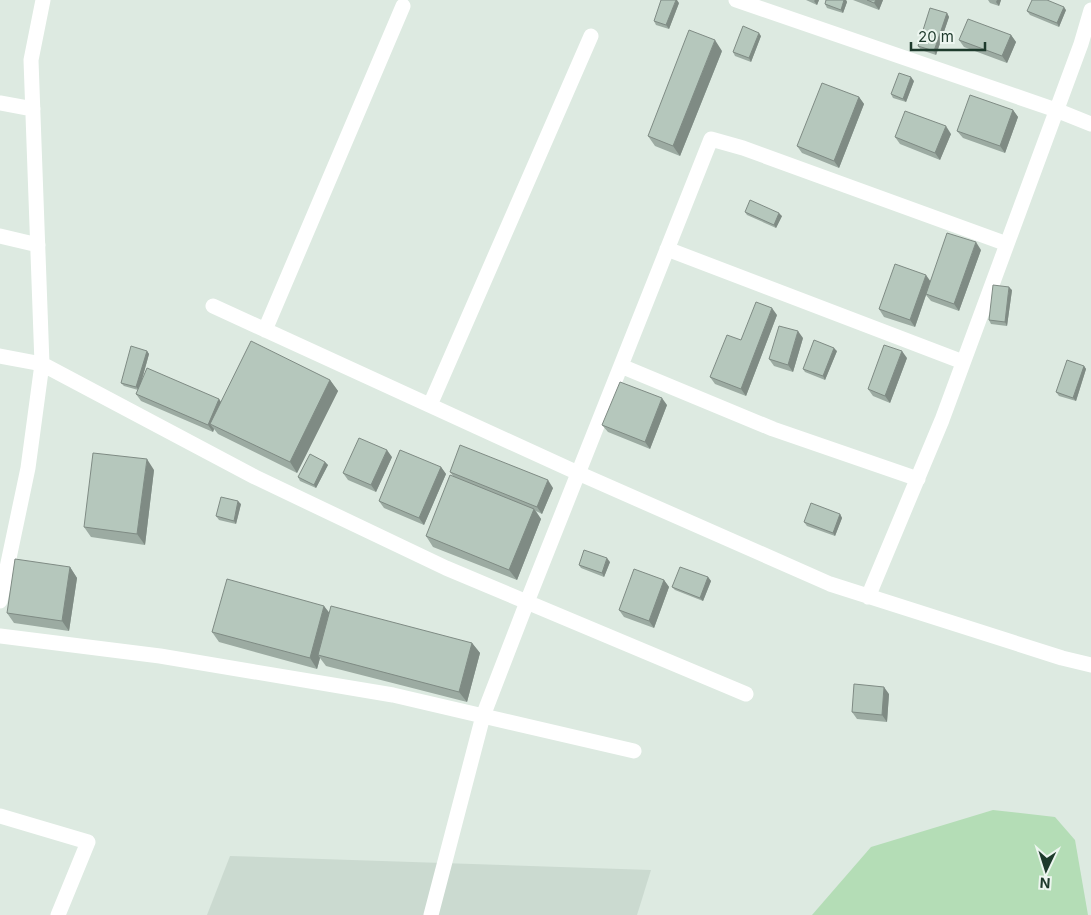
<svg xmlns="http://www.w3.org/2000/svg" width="1091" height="915" viewBox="0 0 1091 915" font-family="Inter,sans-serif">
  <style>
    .built { fill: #cbdad0 }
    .green { fill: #b4ddb6 }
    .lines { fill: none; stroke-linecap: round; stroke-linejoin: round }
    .minor { stroke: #fff; stroke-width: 15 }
    .wall { fill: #9caba2 }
    .shaded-wall { fill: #7f8b84 }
    .building { fill: #b5c7bc; stroke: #7f8b84 }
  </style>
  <rect width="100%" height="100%" fill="#ddeae1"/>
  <path class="built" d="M230,856L651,870L637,915H207Z"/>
  <path class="green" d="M993,810L1055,817L1075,840L1088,915H812L871,847Z"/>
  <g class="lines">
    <path class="minor" d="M736,0L1056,110L1091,124
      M0,103L33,109
      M0,236L38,245
      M667,249L963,362
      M213,306L578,473L830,584L1062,658L1091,665
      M265,330L403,6
      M0,356L42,364L255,477L446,568L746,694
      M621,366L773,429L918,479
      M430,405L591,36
      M868,597L942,420L1081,44L1091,10
      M0,601L28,468L42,364L31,60L43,0
      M0,636L160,656L393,695L634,751
      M0,816L88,842L58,915
      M431,915L483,716L527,602L711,139L743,148L1007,244"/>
  </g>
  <path class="wall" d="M806,0H819L817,5Z
    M844,0H846L847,2L843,13L827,8L825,4Z
    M853,0H883L879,10Z
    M988,0H1001L999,6L990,3Z
    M679,3L669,29L656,25L654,21Z
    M1066,10L1059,27L1030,15L1027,11Z
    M947,13L949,17L936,55L921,50L918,46Z
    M1011,35L1016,42L1007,63L964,47L959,40Z
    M761,36L751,62L735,56L733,52Z
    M722,51L680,156L655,146L648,136Z
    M914,81L906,102L893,98L891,94Z
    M859,97L864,104L839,168L802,153L797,146Z
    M1013,110L1018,117L1005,153L963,138L957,131Z
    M951,134L940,160L900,144L895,137Z
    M745,212L782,216L776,228L747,215Z
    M981,250L959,311L931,301L926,295L915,327L884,317L879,309L930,281Z
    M1012,290L1007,326L991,324L989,320Z
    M777,315L746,396L715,384L710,377L741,340Z
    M803,338L793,372L774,366L769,359Z
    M147,351L149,354L141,383L219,399L221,402L330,380L338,391L297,473L218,434L214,429L213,432L141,401L136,394L138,390L124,386L121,383Z
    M837,351L825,380L805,372L803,369Z
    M907,358L890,403L873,396L868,389Z
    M1084,366L1086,369L1076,401L1059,396L1056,392Z
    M667,405L650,449L608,432L602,425Z
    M392,457L376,492L348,480L343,473Z
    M325,462L328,465L316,488L300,481L298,477Z
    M441,467L446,474L424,525L384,508L379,501Z
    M154,470L145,545L91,537L84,527Z
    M450,472L553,488L542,514L536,511L541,519L517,580L433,547L426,536L453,476Z
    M241,504L236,524L219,520L216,516Z
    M840,514L842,518L835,536L807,526L804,522Z
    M610,562L604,577L581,568L579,565Z
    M70,567L77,578L69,631L14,623L7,613Z
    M708,577L711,581L703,601L675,590L672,587Z
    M664,580L669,587L654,628L624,617L619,610Z
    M329,613L472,643L480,653L467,702L326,666L320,658L317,669L219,642L212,632Z
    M889,694L887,722L857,719L852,712Z"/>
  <path class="shaded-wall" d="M676,0H677L679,3L669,29L666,25Z
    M815,0H819L817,5L814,1Z
    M844,0H846L847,2L843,13L841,10Z
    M876,0H883L879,10L874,3Z
    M997,0H1001L999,6L996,2Z
    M1064,7L1066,10L1059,27L1057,23Z
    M947,13L949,17L936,55L934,51Z
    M759,33L761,36L751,62L749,58Z
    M1011,35L1016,42L1007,63L1002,56Z
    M715,40L722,51L680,156L673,146Z
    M911,77L914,81L906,102L903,99Z
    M859,97L864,104L839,168L834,161Z
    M1013,110L1018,117L1005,153L1000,146Z
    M946,126L951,134L940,160L935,153Z
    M779,213L782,216L776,228L774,225Z
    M976,242L981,250L959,311L954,304Z
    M926,275L931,282L926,294V295L915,327L910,320Z
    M1009,287L1012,290L1007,326L1005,322Z
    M772,308L777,315L746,396L741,389Z
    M798,331L803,338L793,372L788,365Z
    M834,348L837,351L825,380L823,376Z
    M147,351L149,354L139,390L136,387Z
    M902,351L907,358L890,403L885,396Z
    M1084,366L1086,369L1076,401L1073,398Z
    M330,380L338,391L297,473L290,462Z
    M662,398L667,405L650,449L645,442Z
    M219,399L224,407L210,424L214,429L213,432L208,425Z
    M387,450L392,457L376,492L371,485Z
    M147,459L154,470L145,545L137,534Z
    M325,462L328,465L316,488L314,485Z
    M441,467L446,474L424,525L419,518Z
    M548,480L553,488L542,514L537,507Z
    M238,501L241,504L236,524L234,521Z
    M534,509L541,519L517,580L509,570Z
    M840,514L842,518L835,536L833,533Z
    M607,558L610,562L604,577L602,573Z
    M70,567L77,578L69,631L62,621Z
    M708,577L711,581L703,601L700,598Z
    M664,580L669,587L654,628L649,621Z
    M324,606L332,616L318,655L320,658L317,669L310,658Z
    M472,643L480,653L467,702L459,692Z
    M884,687L889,694L887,722L882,715Z"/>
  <path class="building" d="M661,0H676L666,25L654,21Z
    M826,0H844L841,10L825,4Z
    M867,0H876L874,3Z
    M1032,0H1047L1064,7L1057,23L1027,11Z
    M930,8L947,13L934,51L918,46Z
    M968,19L1011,35L1002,56L959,40Z
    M743,26L759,33L749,58L733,52Z
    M689,30L715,40L673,146L648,136Z
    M899,73L911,77L903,99L891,94Z
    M822,83L859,97L834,161L797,146Z
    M970,95L1013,110L1000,146L957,131Z
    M905,111L946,126L935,153L895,137Z
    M750,200L779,213L774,225L745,212Z
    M947,233L976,242L954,304L926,294Z
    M895,264L926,275L910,320L879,309Z
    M993,285L1009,287L1005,322L989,320Z
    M756,302L772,308L741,389L710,377L727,335L741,340Z
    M779,326L798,331L788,365L769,359Z
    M814,340L834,348L823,376L803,369Z
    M251,341L330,380L290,462L210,424Z
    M884,345L902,351L885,396L868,389Z
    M131,346L147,351L136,387L121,383Z
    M1067,360L1084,366L1073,398L1056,392Z
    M147,368L219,399L208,425L136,394Z
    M620,382L662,398L645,442L602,425Z
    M359,438L387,450L371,485L343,473Z
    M460,445L548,480L537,507L450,472Z
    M400,450L441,467L419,518L379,501Z
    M93,453L147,459L137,534L84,527Z
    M310,454L325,462L314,485L298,477Z
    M450,475L534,509L509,570L426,536Z
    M221,497L238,501L234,521L216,516Z
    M811,503L840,514L833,533L804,522Z
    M584,550L607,558L602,573L579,565Z
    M15,559L70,567L62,621L7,613Z
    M680,567L708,577L700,598L672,587Z
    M634,569L664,580L649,621L619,610Z
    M227,579L324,606L310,658L212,632Z
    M331,606L472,643L459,692L318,655Z
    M854,684L884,687L882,715L852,712Z"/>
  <g transform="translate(1046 870) rotate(184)" stroke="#edf6f0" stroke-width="4" paint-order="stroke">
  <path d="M0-4L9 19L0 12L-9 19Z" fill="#1e3a2c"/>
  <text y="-8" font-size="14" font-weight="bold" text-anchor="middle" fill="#1e3a2c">N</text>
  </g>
  <path d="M911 42v8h74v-8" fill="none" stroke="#1e3a2c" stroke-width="2.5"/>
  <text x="918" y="42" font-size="15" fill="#1e3a2c" stroke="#edf6f0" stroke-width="4" paint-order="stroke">20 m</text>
</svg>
